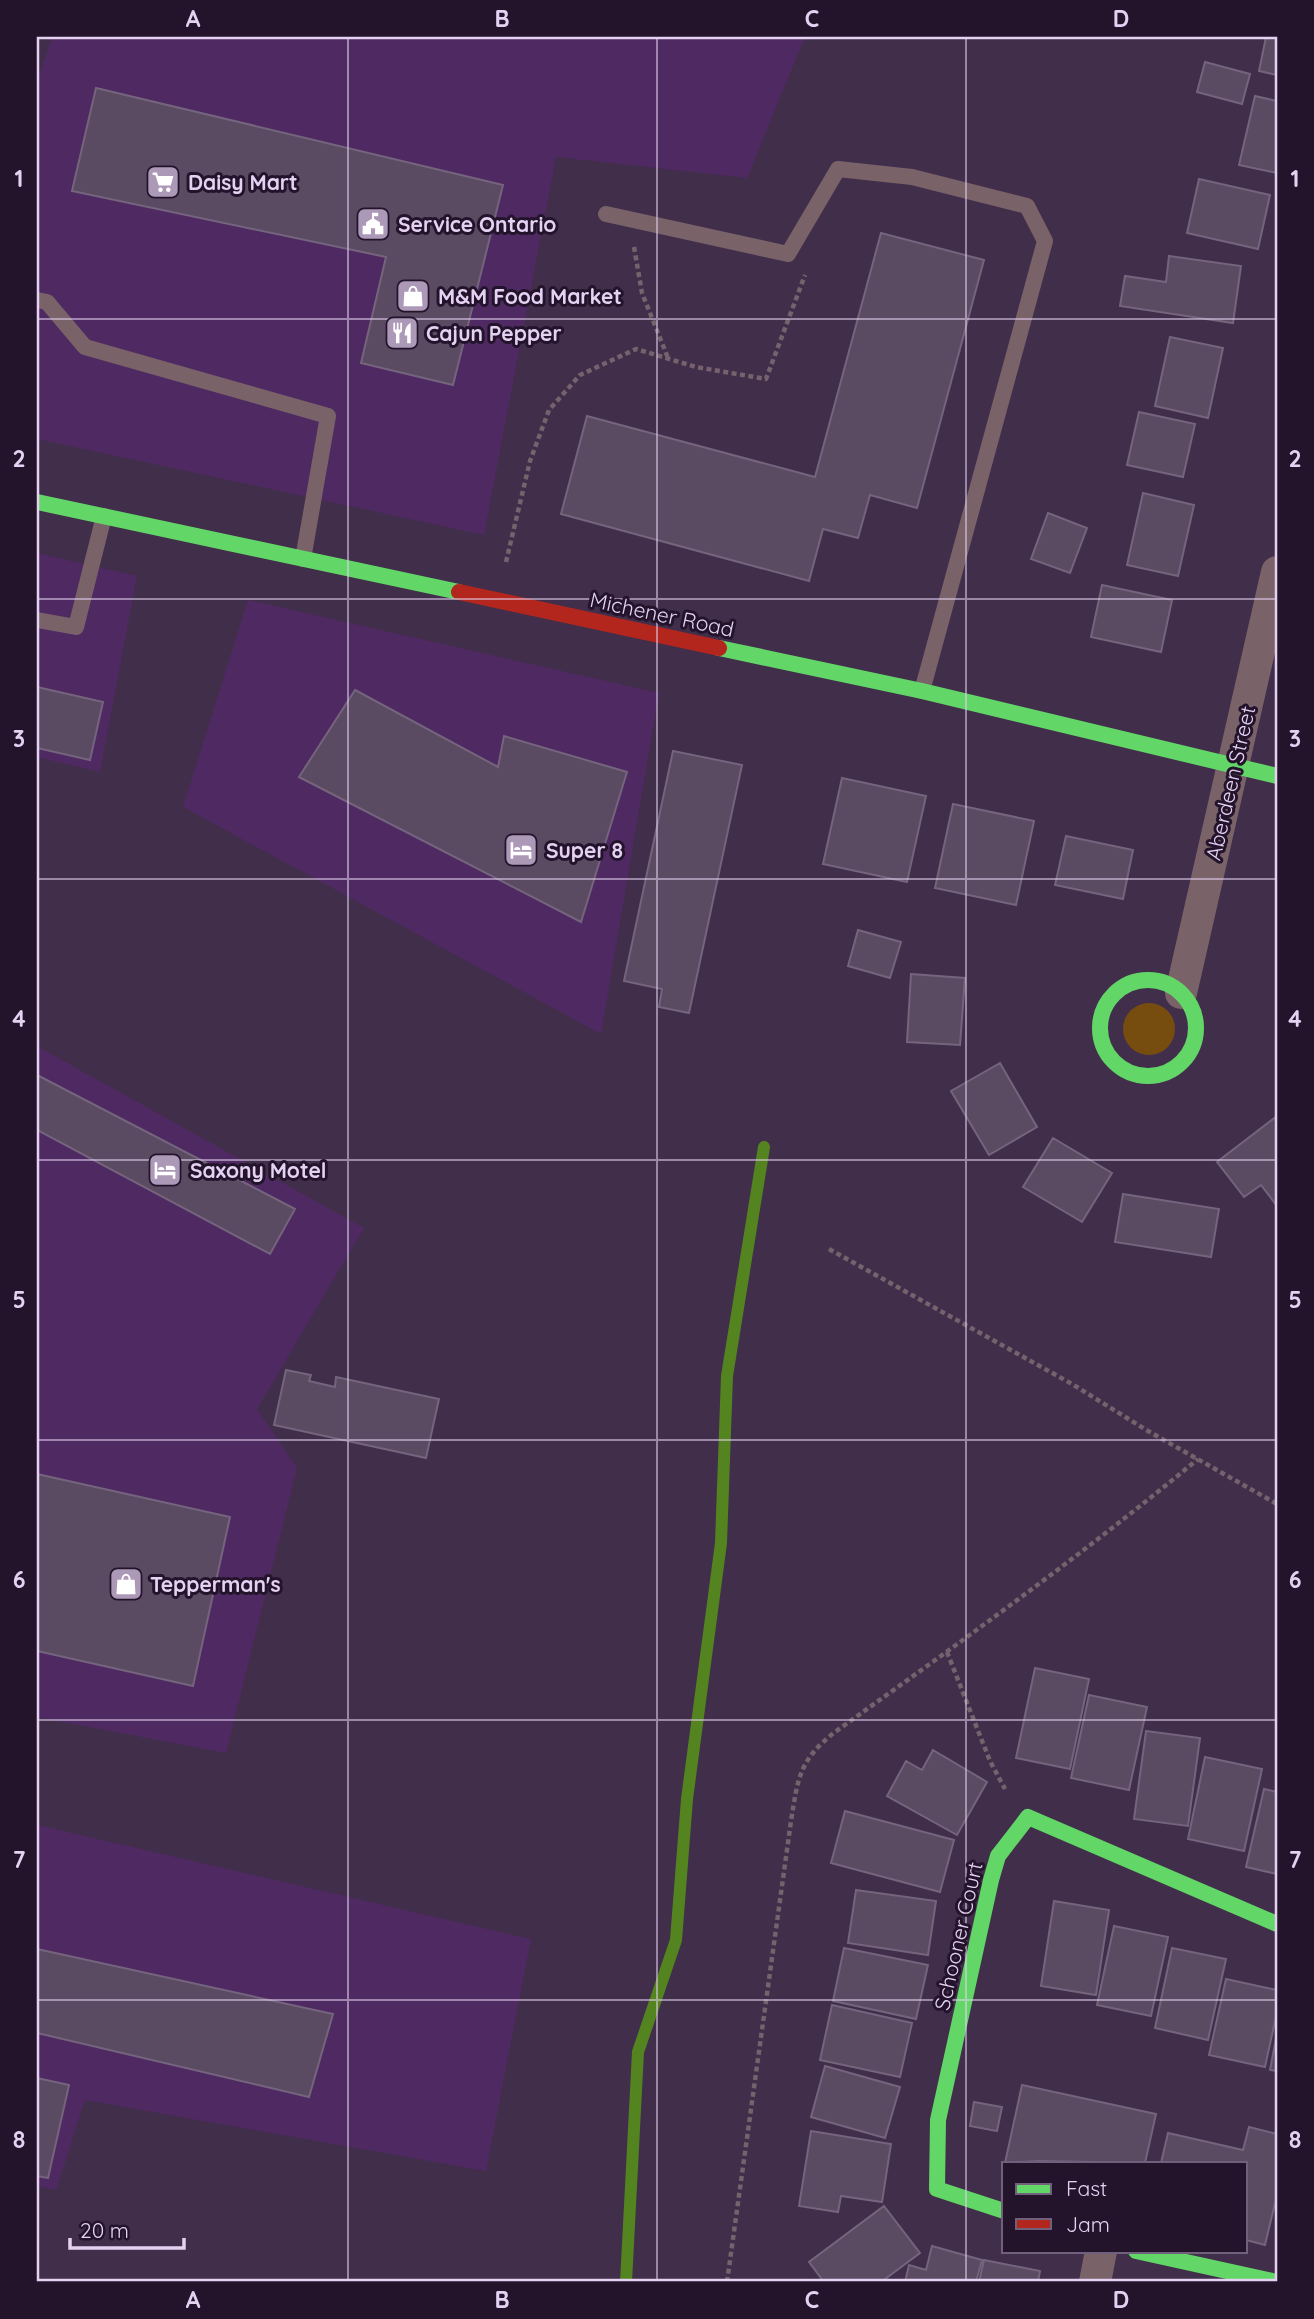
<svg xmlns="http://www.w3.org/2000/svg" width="1314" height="2319" viewBox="0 0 1314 2319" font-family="Quicksand,sans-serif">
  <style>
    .built { fill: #4f2a62 }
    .grass { fill: #764d0f }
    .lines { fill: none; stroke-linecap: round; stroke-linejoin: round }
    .stream { stroke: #548420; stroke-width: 12 }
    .building { fill: #5a4a62; stroke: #75647d; stroke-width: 2 }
    .path { stroke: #75626d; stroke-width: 4.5; stroke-dasharray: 5 3.5; stroke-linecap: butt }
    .lane { stroke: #7a6269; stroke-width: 16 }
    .street { stroke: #7a6269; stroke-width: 32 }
    .fast { stroke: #63d668; stroke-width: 16 }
    .jam { stroke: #b3261e; stroke-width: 16 }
    .grid { fill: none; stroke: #e5d1f2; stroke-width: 2; stroke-opacity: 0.55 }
    .labels { text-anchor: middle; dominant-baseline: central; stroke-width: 6; stroke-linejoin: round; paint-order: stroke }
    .poi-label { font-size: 21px; font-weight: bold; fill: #e5d1f2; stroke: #23142c; text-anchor: start }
    .street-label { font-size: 21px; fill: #e5d1f2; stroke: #23142c }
    .neatline { fill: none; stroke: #e5d1f2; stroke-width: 2.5 }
    .grid-label { font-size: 23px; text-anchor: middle; font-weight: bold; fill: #e5d1f2 }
  </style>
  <rect width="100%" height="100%" fill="#412e4a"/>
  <path class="built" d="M52,37H805L747,178L556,157L484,535L37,439V82Z
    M37,553L137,576L100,772L37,757Z
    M248,600L659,693L601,1034L183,807Z
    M37,1046L364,1228L257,1409L297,1468L226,1753L37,1717Z
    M37,1825L531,1939L486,2171L85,2100L56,2190L37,2186Z"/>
  <path class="grass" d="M1123 1029a26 26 0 1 1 52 0a26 26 0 1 1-52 0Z"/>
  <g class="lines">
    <path class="stream" d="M626,2282L638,2052L676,1940L687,1799L721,1543L727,1376L764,1147"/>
  </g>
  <path class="building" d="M1266,37H1277V75L1259,71Z
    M1205,62L1250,74L1242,104L1197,92Z
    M96,88L503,185L453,385L361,363L386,257L72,191Z
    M1255,96L1277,101V173L1239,165Z
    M1199,179L1270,195L1258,249L1187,233Z
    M881,233L984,260L917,508L870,495L858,538L823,529L809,581L561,514L587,416L815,477Z
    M1169,256L1241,266L1233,323L1120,306L1125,276L1166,282Z
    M1170,337L1223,348L1208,418L1155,406Z
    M1139,412L1195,424L1183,477L1127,465Z
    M1143,493L1194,505L1178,576L1127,565Z
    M1048,513L1087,528L1070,573L1031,559Z
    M1102,585L1172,600L1161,652L1091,637Z
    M37,687L103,702L90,760L37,748Z
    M355,690L498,767L504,736L627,772L581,922L299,777Z
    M673,751L742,765L689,1013L659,1007L662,989L624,981Z
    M842,778L926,796L907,882L823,864Z
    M953,804L1034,821L1016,905L935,888Z
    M1066,836L1133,850L1123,899L1055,885Z
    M858,930L901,942L890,978L848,966Z
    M911,974L965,978L960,1045L907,1042Z
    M1000,1063L1037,1127L989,1155L951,1091Z
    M37,1075L295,1209L270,1254L37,1130Z
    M1277,1116V1206L1261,1185L1244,1197L1217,1162Z
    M1053,1138L1112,1173L1082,1222L1023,1187Z
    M1123,1194L1219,1209L1211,1257L1115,1242Z
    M286,1370L311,1375L309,1381L335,1387L336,1377L439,1399L426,1458L274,1425Z
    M37,1474L230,1517L193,1686L37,1651Z
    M1035,1668L1089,1679L1070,1769L1016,1758Z
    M1089,1695L1147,1707L1129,1790L1071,1778Z
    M1146,1731L1200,1738L1188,1826L1134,1819Z
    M933,1750L987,1782L957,1835L887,1796L906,1761L922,1770Z
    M1205,1757L1262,1769L1244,1851L1188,1839Z
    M1264,1789L1277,1792V1874L1246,1867Z
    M845,1811L954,1840L940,1892L831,1863Z
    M856,1890L936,1901L928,1955L848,1943Z
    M1054,1901L1109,1910L1096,1995L1041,1986Z
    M1114,1926L1168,1937L1151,2016L1097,2005Z
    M844,1948L928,1965L916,2019L833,2001Z
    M1172,1948L1226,1959L1208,2040L1155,2028Z
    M37,1949L333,2014L309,2097L37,2033Z
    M1226,1979L1277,1990V2012L1265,2067L1209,2055Z
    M832,2005L912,2023L900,2077L820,2060Z
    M1277,2033V2071L1270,2070Z
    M825,2066L900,2087L885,2138L811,2117Z
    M37,2078L69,2085L48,2178L37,2176Z
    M1022,2085L1156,2114L1145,2163L1039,2161L1005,2163Z
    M974,2102L1002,2107L997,2131L970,2126Z
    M1249,2127L1277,2134V2195L1265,2245L1246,2240V2163H1161L1168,2133L1243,2150Z
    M811,2131L891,2144L882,2202L841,2196L838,2212L799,2206Z
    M884,2206L920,2253L881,2282H824L809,2262Z
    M932,2246L982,2260L976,2282H905L909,2265L926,2270Z
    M984,2260L1040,2271L1038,2282H979Z"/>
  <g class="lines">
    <path class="path" d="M634,247L642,293L668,358
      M506,562L530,461L549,410L580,375L636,349L696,367L766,379L805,275
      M829,1249L1072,1384L1148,1431L1277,1504
      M947,1652L990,1761L1005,1789
      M727,2282L791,1821C798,1778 799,1760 835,1732C958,1644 1081,1556 1198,1459"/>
    <path class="lane" d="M606,214L788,254L838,169L912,177L1027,206L1045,241L922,691
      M37,300L47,302L85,347L328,416L303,559
      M37,620L76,627L104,516"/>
    <path class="street" d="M1181,993L1277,572
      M1095,2282L1101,2251"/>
    <path class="fast" d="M37,502L459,592
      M719,648L922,691L1277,776
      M1100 1028a48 48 0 1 1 96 0a48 48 0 1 1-96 0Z
      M1004,2211L937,2189L938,2120L991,1880L998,1856L1028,1817L1277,1924
      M1136,2251L1277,2282"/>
    <path class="jam" d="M459,592L719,648"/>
  </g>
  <path class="grid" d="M348,37V2282M657,37V2282M966,37V2282M37,319H1277M37,599H1277M37,879H1277M37,1160H1277M37,1440H1277M37,1720H1277M37,2000H1277"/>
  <defs>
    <symbol id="supermarket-square" viewBox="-11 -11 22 22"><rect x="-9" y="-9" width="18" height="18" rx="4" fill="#ac98b7" stroke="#23142c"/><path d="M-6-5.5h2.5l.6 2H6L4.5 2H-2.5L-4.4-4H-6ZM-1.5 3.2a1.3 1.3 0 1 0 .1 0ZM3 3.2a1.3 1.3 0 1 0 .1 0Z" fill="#fff"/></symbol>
    <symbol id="civic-square" viewBox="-11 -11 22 22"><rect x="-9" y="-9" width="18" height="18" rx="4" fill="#ac98b7" stroke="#23142c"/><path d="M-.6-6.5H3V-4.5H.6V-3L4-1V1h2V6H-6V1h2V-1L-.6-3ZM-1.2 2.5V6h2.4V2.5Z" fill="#fff"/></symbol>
    <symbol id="shop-square" viewBox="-11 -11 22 22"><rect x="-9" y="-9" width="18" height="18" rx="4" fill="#ac98b7" stroke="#23142c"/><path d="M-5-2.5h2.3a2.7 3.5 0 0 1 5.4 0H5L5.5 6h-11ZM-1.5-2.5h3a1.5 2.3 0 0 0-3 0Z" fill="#fff"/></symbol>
    <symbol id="restaurant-square" viewBox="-11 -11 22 22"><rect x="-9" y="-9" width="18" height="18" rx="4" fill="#ac98b7" stroke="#23142c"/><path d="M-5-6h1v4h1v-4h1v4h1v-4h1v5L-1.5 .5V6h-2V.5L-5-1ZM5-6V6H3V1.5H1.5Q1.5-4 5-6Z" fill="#fff"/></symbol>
    <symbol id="hotel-square" viewBox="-11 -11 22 22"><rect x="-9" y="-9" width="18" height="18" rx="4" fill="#ac98b7" stroke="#23142c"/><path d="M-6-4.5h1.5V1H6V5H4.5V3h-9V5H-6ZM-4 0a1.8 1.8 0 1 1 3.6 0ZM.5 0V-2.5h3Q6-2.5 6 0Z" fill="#fff"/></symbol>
  </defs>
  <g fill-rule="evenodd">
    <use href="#supermarket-square" x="144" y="163" width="38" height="38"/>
    <use href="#civic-square" x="354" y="205" width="38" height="38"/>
    <use href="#shop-square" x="394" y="277" width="38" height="38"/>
    <use href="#restaurant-square" x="383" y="314" width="38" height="38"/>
    <use href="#hotel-square" x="502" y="831" width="38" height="38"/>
    <use href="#hotel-square" x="146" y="1151" width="38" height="38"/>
    <use href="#shop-square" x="107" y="1565" width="38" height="38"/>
  </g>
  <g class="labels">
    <g class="poi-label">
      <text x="188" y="182">Daisy Mart</text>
      <text x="398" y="224">Service Ontario</text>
      <text x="438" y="296">M&amp;M Food Market</text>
      <text x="426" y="333">Cajun Pepper</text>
      <text x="546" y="850">Super 8</text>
      <text x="190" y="1170">Saxony Motel</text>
      <text x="150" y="1584">Tepperman's</text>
    </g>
    <g class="street-label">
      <text transform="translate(662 614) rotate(12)">Michener Road</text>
      <text transform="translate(1230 783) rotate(-77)">Aberdeen Street</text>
      <text transform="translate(958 1936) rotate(-77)">Schooner Court</text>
    </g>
  </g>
  <rect width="1314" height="2319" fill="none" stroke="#23142c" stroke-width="77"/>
  <rect x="1002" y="2162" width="245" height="91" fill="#23142c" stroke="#71607b" stroke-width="2"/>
  <rect x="1016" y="2184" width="35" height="10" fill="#63d668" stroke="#71607b" stroke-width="2"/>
  <text x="1066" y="2196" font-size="21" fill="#e5d1f2">Fast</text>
  <rect x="1016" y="2219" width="35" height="10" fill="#b3261e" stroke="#71607b" stroke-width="2"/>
  <text x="1066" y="2232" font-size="21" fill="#e5d1f2">Jam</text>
  <path d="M70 2238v10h114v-10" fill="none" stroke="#e5d1f2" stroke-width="3.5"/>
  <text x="80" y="2238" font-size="21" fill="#e5d1f2" stroke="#23142c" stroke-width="5" paint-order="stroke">20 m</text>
  <rect x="38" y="38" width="1238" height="2242" class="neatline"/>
  <g class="grid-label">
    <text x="193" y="27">A</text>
    <text x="502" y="27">B</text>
    <text x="812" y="27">C</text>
    <text x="1121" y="27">D</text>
    <text x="19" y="187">1</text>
    <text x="1295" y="187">1</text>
    <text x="19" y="467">2</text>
    <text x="1295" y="467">2</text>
    <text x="19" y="747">3</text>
    <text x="1295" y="747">3</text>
    <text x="19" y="1027">4</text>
    <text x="1295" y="1027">4</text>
    <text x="19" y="1308">5</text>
    <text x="1295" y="1308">5</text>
    <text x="19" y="1588">6</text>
    <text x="1295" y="1588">6</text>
    <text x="19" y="1868">7</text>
    <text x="1295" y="1868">7</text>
    <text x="19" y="2148">8</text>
    <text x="1295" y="2148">8</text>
    <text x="193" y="2308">A</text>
    <text x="502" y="2308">B</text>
    <text x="812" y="2308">C</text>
    <text x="1121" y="2308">D</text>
  </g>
</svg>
